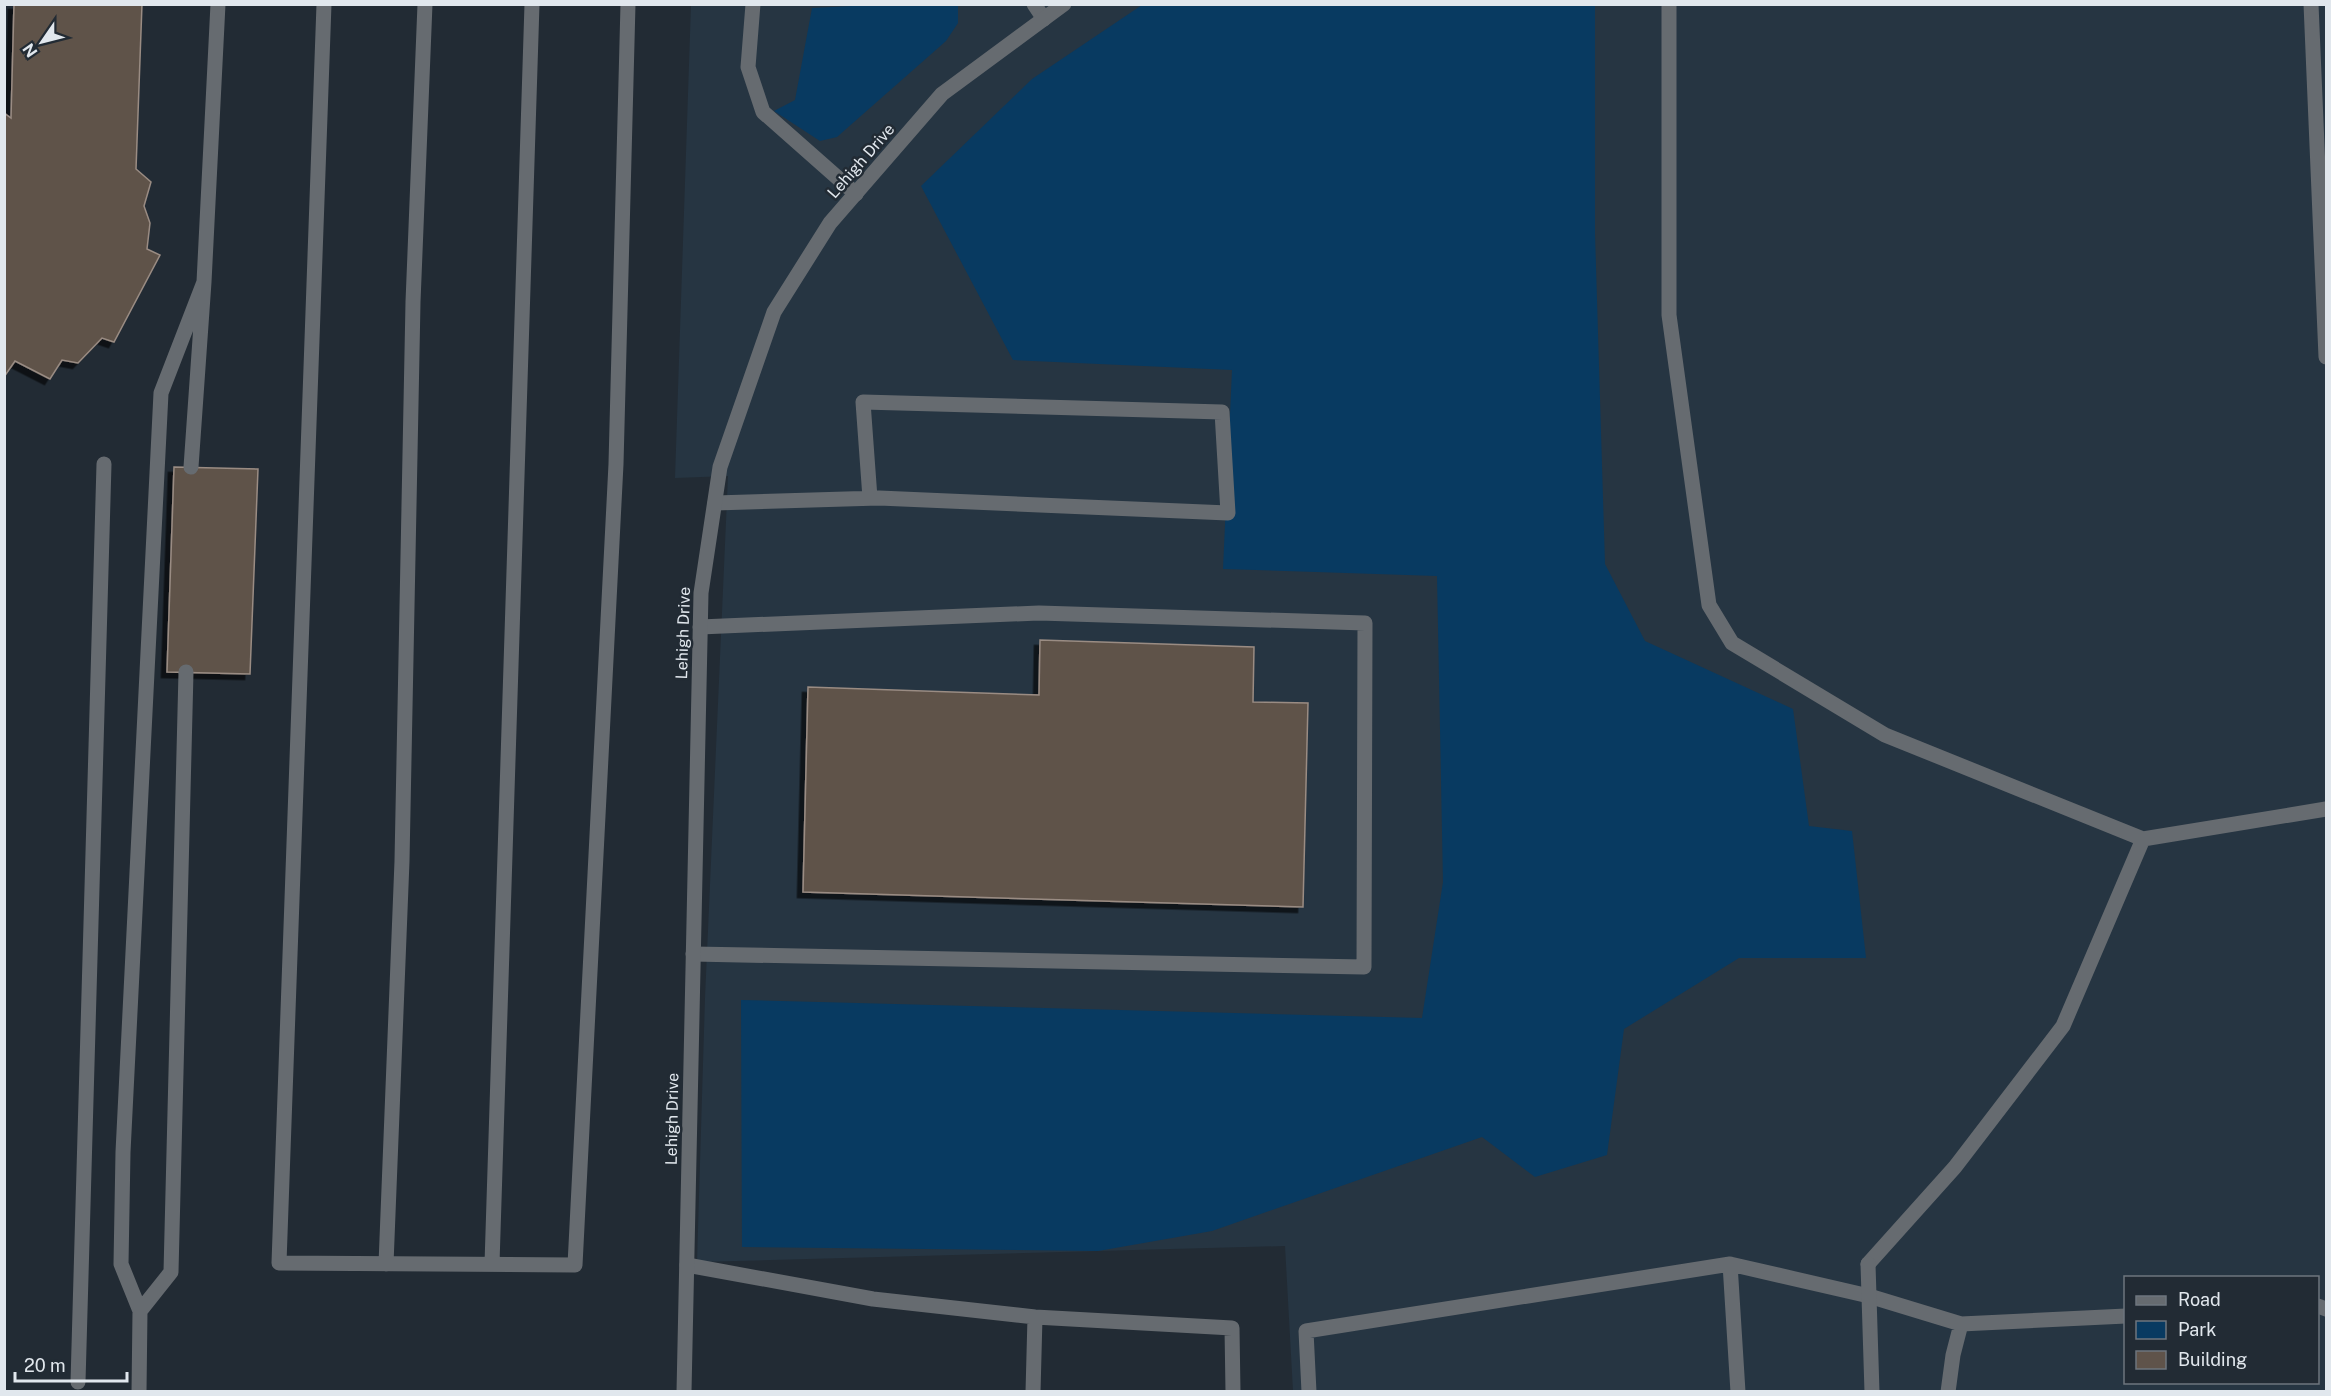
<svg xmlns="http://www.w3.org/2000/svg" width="2331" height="1396" viewBox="0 0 2331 1396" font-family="'Public Sans',sans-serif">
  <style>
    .built { fill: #263542; fill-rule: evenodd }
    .green { fill: #083a61 }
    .building { fill: #5f534a; stroke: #9a8c83; stroke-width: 1.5; filter: url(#shadow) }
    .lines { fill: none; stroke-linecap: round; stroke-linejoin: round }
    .lane { stroke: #666b70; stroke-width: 15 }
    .street { stroke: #666b70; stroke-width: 15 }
    .labels { text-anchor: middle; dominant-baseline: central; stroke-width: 5; stroke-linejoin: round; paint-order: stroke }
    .street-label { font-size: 16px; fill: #e1e7ed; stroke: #222b34 }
  </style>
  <defs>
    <filter id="shadow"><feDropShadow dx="-5.5" dy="5.5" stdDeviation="0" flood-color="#0009"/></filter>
  </defs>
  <rect width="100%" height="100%" fill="#222b34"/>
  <path class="built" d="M691,5H2326V1391H1293L1285,1246L697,1262L705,998L728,476L675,478ZM2126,1278H2318V1382H2126Z"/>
  <path class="green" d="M872,5H958V23L946,41L837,137L820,141L774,111L795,100L812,8Z
    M1142,5H1595V234L1605,564L1645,641L1793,709L1809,826L1852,831L1866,958H1739L1624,1029L1607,1155L1535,1177L1482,1137L1212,1231L1098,1251L742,1247L741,1000L1422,1018L1443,882L1437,576L1223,569L1232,370L1013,360L921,186L1032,79Z"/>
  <path class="building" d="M14,4H142L136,169L151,182L144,206L150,223L147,249L160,255L114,342L102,338L78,363L62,360L50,379L15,361L4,377V113L11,118Z
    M174,467L258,469L250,674L167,672Z
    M1040,640L1254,647L1253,702L1308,703L1303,907L803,892L808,687L1039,695Z"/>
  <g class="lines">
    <path class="lane" d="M324,4L279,1263L575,1265L616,464L628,4
      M753,4L748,67L763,112L856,194
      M1034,4L1044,19
      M1669,4V315L1709,605L1732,643L1885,735L2143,839
      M2311,4L2326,357
      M191,467L204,282L218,4
      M715,503L879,498L1228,513L1222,412L863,402L870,498
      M693,954L1364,967L1365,623L1039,613L700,627
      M386,1264L402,861L413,302L425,4
      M492,1264L532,4
      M1730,1264L1869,1296L1961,1324L2126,1316
      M1868,1264L1955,1167L2063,1026L2143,839L2326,809
      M687,1265L873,1299L1035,1317L1232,1328L1233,1392
      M2318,1306L2326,1309
      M140,1311L171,1272L186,672
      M78,1382L104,464
      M139,1392L140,1311L121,1264L123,1152L161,393L204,282
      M1033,1392L1035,1317
      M1309,1392L1306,1331L1730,1264L1738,1392
      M1948,1392L1953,1355L1961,1324"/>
    <path class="street" d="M1868,1264L1872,1392
      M684,1392L701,593L720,467L774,312L830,223L942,94L1064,4"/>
  </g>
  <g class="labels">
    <g class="street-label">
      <text transform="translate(861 161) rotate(-49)">Lehigh Drive</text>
      <text transform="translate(683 633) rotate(-88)">Lehigh Drive</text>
      <text transform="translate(672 1119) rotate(-89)">Lehigh Drive</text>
    </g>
  </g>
  <rect width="2331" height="1396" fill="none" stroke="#e1e7ed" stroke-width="12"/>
  <rect x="2124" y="1276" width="195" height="108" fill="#222b34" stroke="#6e767e" stroke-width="1.5"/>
  <rect x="2136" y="1296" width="30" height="9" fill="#666b70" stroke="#6e767e" stroke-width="1.5"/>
  <text x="2178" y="1306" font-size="18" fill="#e1e7ed">Road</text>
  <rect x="2136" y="1321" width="30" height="18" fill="#083a61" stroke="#6e767e" stroke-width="1.5"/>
  <text x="2178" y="1336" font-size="18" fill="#e1e7ed">Park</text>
  <rect x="2136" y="1351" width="30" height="18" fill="#5f534a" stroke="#6e767e" stroke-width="1.5"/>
  <text x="2178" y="1366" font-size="18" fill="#e1e7ed">Building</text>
  <g transform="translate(42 42) rotate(235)" stroke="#222b34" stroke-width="4.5" paint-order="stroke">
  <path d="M0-4.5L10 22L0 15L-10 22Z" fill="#e1e7ed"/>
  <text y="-9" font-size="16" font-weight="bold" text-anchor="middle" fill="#e1e7ed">N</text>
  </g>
  <path d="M15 1372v9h112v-9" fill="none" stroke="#e1e7ed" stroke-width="3"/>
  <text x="24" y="1372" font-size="18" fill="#e1e7ed" stroke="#222b34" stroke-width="4.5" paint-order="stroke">20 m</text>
</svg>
